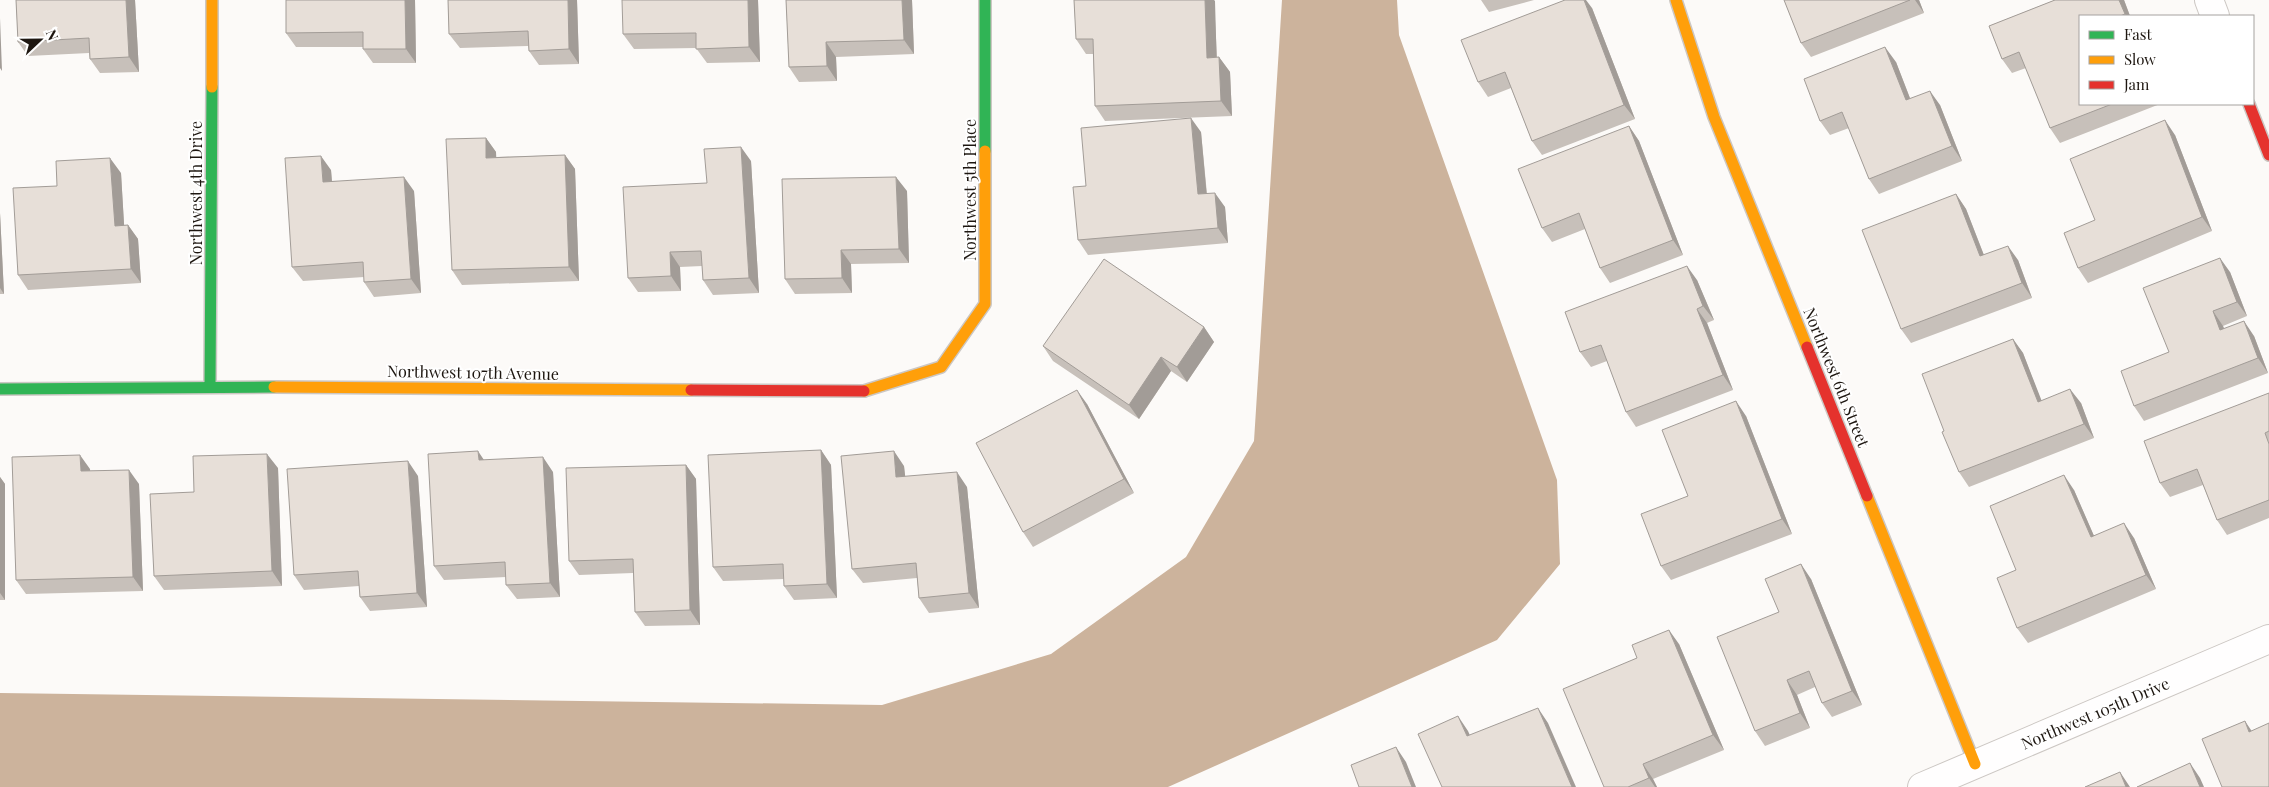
<svg xmlns="http://www.w3.org/2000/svg" width="2269" height="787" viewBox="0 0 2269 787" font-family="'Playfair Display',serif">
  <style>
    .water { fill: #ccb39c }
    .lines { fill: none; stroke-linecap: round; stroke-linejoin: round }
    .street-casing { stroke: #ccc7c3; stroke-width: 30 }
    .fast-casing { stroke: #ccc7c3; stroke-width: 14 }
    .slow-casing { stroke: #ccc7c3; stroke-width: 14 }
    .jam-casing { stroke: #ccc7c3; stroke-width: 14 }
    .street { stroke: #fffefe; stroke-width: 28 }
    .fast { stroke: #30b455; stroke-width: 11 }
    .slow { stroke: #ff9f0a; stroke-width: 11 }
    .jam { stroke: #e5322d; stroke-width: 11 }
    .wall { fill: #c7c0ba }
    .shaded-wall { fill: #a29c97 }
    .building { fill: #e7dfd8; stroke: #a29c97 }
    .labels { text-anchor: middle; dominant-baseline: central; stroke-width: 4; stroke-linejoin: round; paint-order: stroke }
    .street-label { font-size: 16px; fill: #1d1610; stroke: #fff }
  </style>
  <rect width="100%" height="100%" fill="#fcfaf8"/>
  <path class="water" d="M1282,0H1397L1399,35L1557,480L1560,564L1497,640L1168,787H0V693L882,705L1051,654L1186,557L1254,441Z"/>
  <g class="lines">
    <defs>
      <path id="street" d="M2209,0L2215,16
        M1922,787L2269,639"/>
      <path id="fast" d="M985,0V151
        M210,386L212,87
        M0,389L274,387"/>
      <path id="slow" d="M1676,0L1714,117L1807,347
        M212,87V0
        M274,387L691,390
        M864,391L941,367L985,304V151
        M1867,496L1975,764"/>
      <path id="jam" d="M2249,104L2269,155
        M1807,347L1867,496
        M691,390L864,391"/>
    </defs>
    <use href="#street" class="street-casing"/>
    <use href="#fast" class="fast-casing"/>
    <use href="#slow" class="slow-casing"/>
    <use href="#jam" class="jam-casing"/>
    <use href="#street" class="street"/>
    <use href="#fast" class="fast"/>
    <use href="#slow" class="slow"/>
    <use href="#jam" class="jam"/>
  </g>
  <path class="wall" d="M16,0H135L139,72L100,73L90,59L89,53L28,56L18,42Z
    M286,0H415L416,63H373L363,49V47H296L286,33Z
    M448,0H577L579,64L539,65L529,51L528,46L460,48L449,34Z
    M758,0L760,62L707,63L696,48L634,49L623,34Z
    M786,0H912L914,54L836,57L837,81L799,82L789,67Z
    M1074,0H1214L1217,57H1219L1230,72L1232,116L1105,121L1095,106L1093,54H1086L1076,39Z
    M1481,0H1534L1489,12Z
    M1784,0H1919L1924,13L1811,57L1801,43Z
    M2055,0H2124L2130,16H2080V104H2160L2060,143L2050,128L2026,68L2012,73L2002,59L1989,26Z
    M1592,8L1635,119L1542,155L1532,141L1511,88L1488,97L1478,82Z
    M1896,62L1910,98L1940,105L1962,161L1879,194L1869,179L1849,128L1830,135L1820,121Z
    M1629,126L1639,141L1683,255L1610,283L1600,268L1585,229L1552,242L1542,228Z
    M1201,132L1207,194L1225,207L1228,243L1088,255L1078,240L1086,186Z
    M2175,135L2212,231L2088,283L2078,268L2095,220Z
    M486,138L496,152V157L565,155L575,169L579,281L462,285L452,270Z
    M751,161L759,293L713,295L703,280L702,266L680,267L681,291L638,292L628,278L707,183Z
    M331,170L332,181L414,191L421,293L374,297L364,282V277L303,281L292,267Z
    M121,173L124,225H128L138,239L141,283L28,290L18,275L57,186Z
    M907,191L909,263L851,264L852,293L795,294L785,279Z
    M1956,194L1966,209L1984,255L2018,260L2032,298L1911,343L1901,329Z
    M0,213L4,294H0Z
    M2230,272L2247,316L2223,326L2224,329L2254,336L2268,373L2144,421L2134,406L2169,352Z
    M1697,280L1714,320L1707,323L1733,390L1636,427L1626,412L1607,361L1591,367L1580,352Z
    M1204,327L1214,342L1187,382L1171,371L1139,419L1053,361L1043,346Z
    M2013,339L2023,353L2041,401L2081,403L2094,438L1969,487L1959,472L1944,431Z
    M2269,393V518L2227,535L2217,520L2203,485L2170,497L2160,483Z
    M1087,404L1134,493L1033,547L1023,532Z
    M1746,416L1792,534L1671,580L1661,566L1688,496Z
    M821,450L831,465L837,598L794,600L784,586V579L723,581L713,567Z
    M484,460L553,472L560,597L517,599L506,585V577L444,580L434,566Z
    M686,465L696,479L700,625L645,626L635,612L633,573L579,575L569,561Z
    M904,466L905,477L967,487L979,608L929,613L919,598L917,578L863,583L852,569Z
    M278,468L282,586L164,590L154,576L194,492Z
    M90,469V471L139,484L143,591L26,594L16,580Z
    M418,476L427,607L370,611L360,597L359,586L304,590L294,575Z
    M0,477L5,484V600H0Z
    M2074,490L2094,536L2134,538L2156,589L2028,643L2017,628L2016,570Z
    M1811,579L1862,705L1832,717L1822,703L1815,687L1797,695L1810,728L1765,746L1755,731L1779,612Z
    M1679,644L1724,750L1653,779L1657,787H1604L1637,658Z"/>
  <path class="shaded-wall" d="M126,0H135L139,72L129,57Z
    M405,0H415L416,63L406,49Z
    M568,0H577L579,64L569,49Z
    M748,0H758L760,62L749,47Z
    M902,0H912L914,54L904,40Z
    M1205,0H1214L1215,1L1217,72L1207,58Z
    M1584,0H1586L1592,8L1635,119L1624,105Z
    M1915,0H1919L1924,13Z
    M2119,0H2124L2130,16H2126L2125,14Z
    M0,18L2,71L0,68Z
    M826,42L836,57L837,81L827,66Z
    M1885,47L1896,62L1916,114L1906,100Z
    M1219,57L1230,72L1232,116L1221,101Z
    M1930,91L1940,105L1962,161L1952,146Z
    M1191,118L1201,132L1208,209L1198,194Z
    M2165,120L2175,135L2212,231L2202,217Z
    M1629,126L1639,141L1683,255L1673,240Z
    M486,138L496,152L497,172L486,158Z
    M741,147L751,161L759,293L749,278Z
    M565,155L575,169L579,281L569,267Z
    M321,156L331,170L333,196L323,182Z
    M110,158L121,173L125,240L115,226Z
    M404,177L414,191L421,293L411,279Z
    M896,177L907,191L909,263L899,249Z
    M1215,193L1225,207L1228,243L1218,228Z
    M1956,194L1966,209L1990,271L1980,256Z
    M0,213L4,294L0,288Z
    M128,225L138,239L141,283L131,269Z
    M2008,246L2018,260L2032,298L2022,283Z
    M841,250L851,264L852,293L842,278Z
    M670,252L680,267L681,291L671,276Z
    M2220,258L2230,272L2247,316L2237,302Z
    M1687,266L1697,280L1714,320L1703,306Z
    M1697,309L1707,323L1733,390L1723,375Z
    M2213,311L2223,326L2231,345L2220,330Z
    M2244,321L2254,336L2268,373L2258,358Z
    M1204,327L1214,342L1187,382L1177,367Z
    M2013,339L2023,353L2048,417L2038,402Z
    M1161,357L1171,371L1139,419L1129,405Z
    M2070,389L2081,403L2094,438L2084,424Z
    M1077,390L1087,404L1134,493L1124,479Z
    M1736,401L1746,416L1792,534L1782,519Z
    M821,450L831,465L837,598L827,584Z
    M478,451L488,466L479,460Z
    M894,451L904,466L907,492L896,477Z
    M267,454L278,468L282,586L272,571Z
    M80,455L90,469L91,485L81,471Z
    M543,457L553,472L560,597L550,583Z
    M408,461L418,476L427,607L417,593Z
    M686,465L696,479L700,625L690,610Z
    M129,470L139,484L143,591L133,577Z
    M957,472L967,487L979,608L969,593Z
    M2064,475L2074,490L2101,552L2091,537Z
    M0,477L5,484V600L0,593Z
    M2124,523L2134,538L2156,589L2146,575Z
    M1801,564L1811,579L1862,705L1852,691Z
    M1669,630L1679,644L1724,750L1713,735Z
    M1787,680L1797,695L1810,728L1800,713Z
    M1538,708L1548,723L1576,787H1572Z
    M1458,716L1468,731L1477,751L1467,736Z
    M2245,721L2255,736L2249,732Z
    M1396,747L1406,762L1416,787H1412Z
    M2190,763L2200,778L2204,787H2200Z
    M1643,764L1653,779L1657,787H1655L1649,778Z
    M2120,772L2130,787H2126Z"/>
  <path class="building" d="M16,0H126L129,57L90,59L89,38L18,42Z
    M286,0H405L406,49H363V32L286,33Z
    M448,0H568L569,49L529,51L528,31L449,34Z
    M622,0H748L749,47L696,49V33L623,34Z
    M786,0H902L904,40L826,42L827,66L789,67Z
    M1074,0H1205L1207,58L1219,57L1221,101L1095,106L1093,39H1076Z
    M1565,0H1584L1624,105L1532,141L1505,72L1478,82L1461,40Z
    M1784,0H1910L1801,43Z
    M2055,0H2119L2125,14L2120,16H2080V104H2112L2050,128L2019,52L2002,59L1989,26Z
    M1885,47L1906,100L1930,91L1952,146L1869,179L1842,112L1820,121L1804,79Z
    M1191,118L1198,194L1215,193L1218,228L1078,240L1073,187L1086,186L1081,128Z
    M2165,120L2202,217L2078,268L2064,233L2095,220L2070,159Z
    M1629,126L1673,240L1600,268L1579,213L1542,228L1518,169Z
    M486,138V158L565,155L569,267L452,270L446,139Z
    M741,147L749,278L703,280L701,251L670,252L671,276L628,278L623,187L707,183L704,149Z
    M321,156L323,182L404,177L411,279L364,282L363,262L292,267L285,158Z
    M110,158L115,226L128,225L131,269L18,275L13,188L57,186L56,161Z
    M896,177L899,249L841,250L842,278L785,279L782,179Z
    M1956,194L1980,256L2008,246L2022,283L1901,329L1862,230Z
    M2220,258L2237,302L2213,311L2220,330L2244,321L2258,358L2134,406L2121,371L2169,352L2143,288Z
    M1104,259L1204,327L1177,367L1161,357L1129,405L1043,346Z
    M1687,266L1703,306L1697,309L1723,375L1626,412L1601,345L1580,352L1565,312Z
    M2013,339L2038,402L2070,389L2084,424L1959,472L1942,432L1944,431L1922,374Z
    M1077,390L1124,479L1023,532L976,443Z
    M2269,393V431L2265,433L2269,444V500L2217,520L2197,469L2160,483L2144,441Z
    M1736,401L1782,519L1661,566L1641,514L1688,496L1662,430Z
    M821,450L827,584L784,586L783,564L713,567L708,455Z
    M478,451L479,460L543,457L550,583L506,585L505,562L434,566L428,454Z
    M894,451L896,477L957,472L969,593L919,598L916,563L852,569L841,456Z
    M267,454L272,571L154,576L150,494L194,492L193,456Z
    M80,455L81,471L129,470L133,577L16,580L12,457Z
    M408,461L417,593L360,597L358,571L294,575L287,469Z
    M686,465L690,610L635,612L633,559L569,561L566,468Z
    M2064,475L2091,537L2124,523L2146,575L2017,628L1997,578L2016,570L1990,506Z
    M1801,564L1852,691L1822,703L1809,671L1787,680L1800,713L1755,731L1717,637L1779,612L1765,579Z
    M1669,630L1713,735L1643,764L1649,778L1628,787H1604L1563,689L1637,658L1632,645Z
    M1538,708L1572,787H1442L1418,734L1458,716L1467,736Z
    M2245,721L2249,732L2269,723V787H2222L2202,739Z
    M1396,747L1412,787H1359L1351,765Z
    M2190,763L2200,787H2137Z
    M2120,772L2126,787H2085Z"/>
  <g class="labels">
    <g class="street-label">
      <text transform="translate(969 190) rotate(-90)">Northwest 5th Place</text>
      <text transform="translate(195 193) rotate(-90)">Northwest 4th Drive</text>
      <text transform="translate(473 372) rotate(1)">Northwest 107th Avenue</text>
      <text transform="translate(1837 377) rotate(68)">Northwest 6th Street</text>
      <text transform="translate(2095 713) rotate(-23)">Northwest 105th Drive</text>
    </g>
  </g>
  <rect x="2079" y="15" width="175" height="90" fill="#ffffff" stroke="#a5a29f"/>
  <rect x="2089" y="31" width="25" height="8" fill="#30b455" stroke="#a5a29f"/>
  <text x="2124" y="40" font-size="15" fill="#1d1610">Fast</text>
  <rect x="2089" y="56" width="25" height="8" fill="#ff9f0a" stroke="#a5a29f"/>
  <text x="2124" y="65" font-size="15" fill="#1d1610">Slow</text>
  <rect x="2089" y="81" width="25" height="8" fill="#e5322d" stroke="#a5a29f"/>
  <text x="2124" y="90" font-size="15" fill="#1d1610">Jam</text>
  <g transform="translate(40 40) rotate(68)" stroke="#ffffff" stroke-width="4" paint-order="stroke">
  <path d="M0-4L9 19L0 12L-9 19Z" fill="#1d1610"/>
  <text y="-8" font-size="14" font-weight="bold" text-anchor="middle" fill="#1d1610">N</text>
  </g>
</svg>
